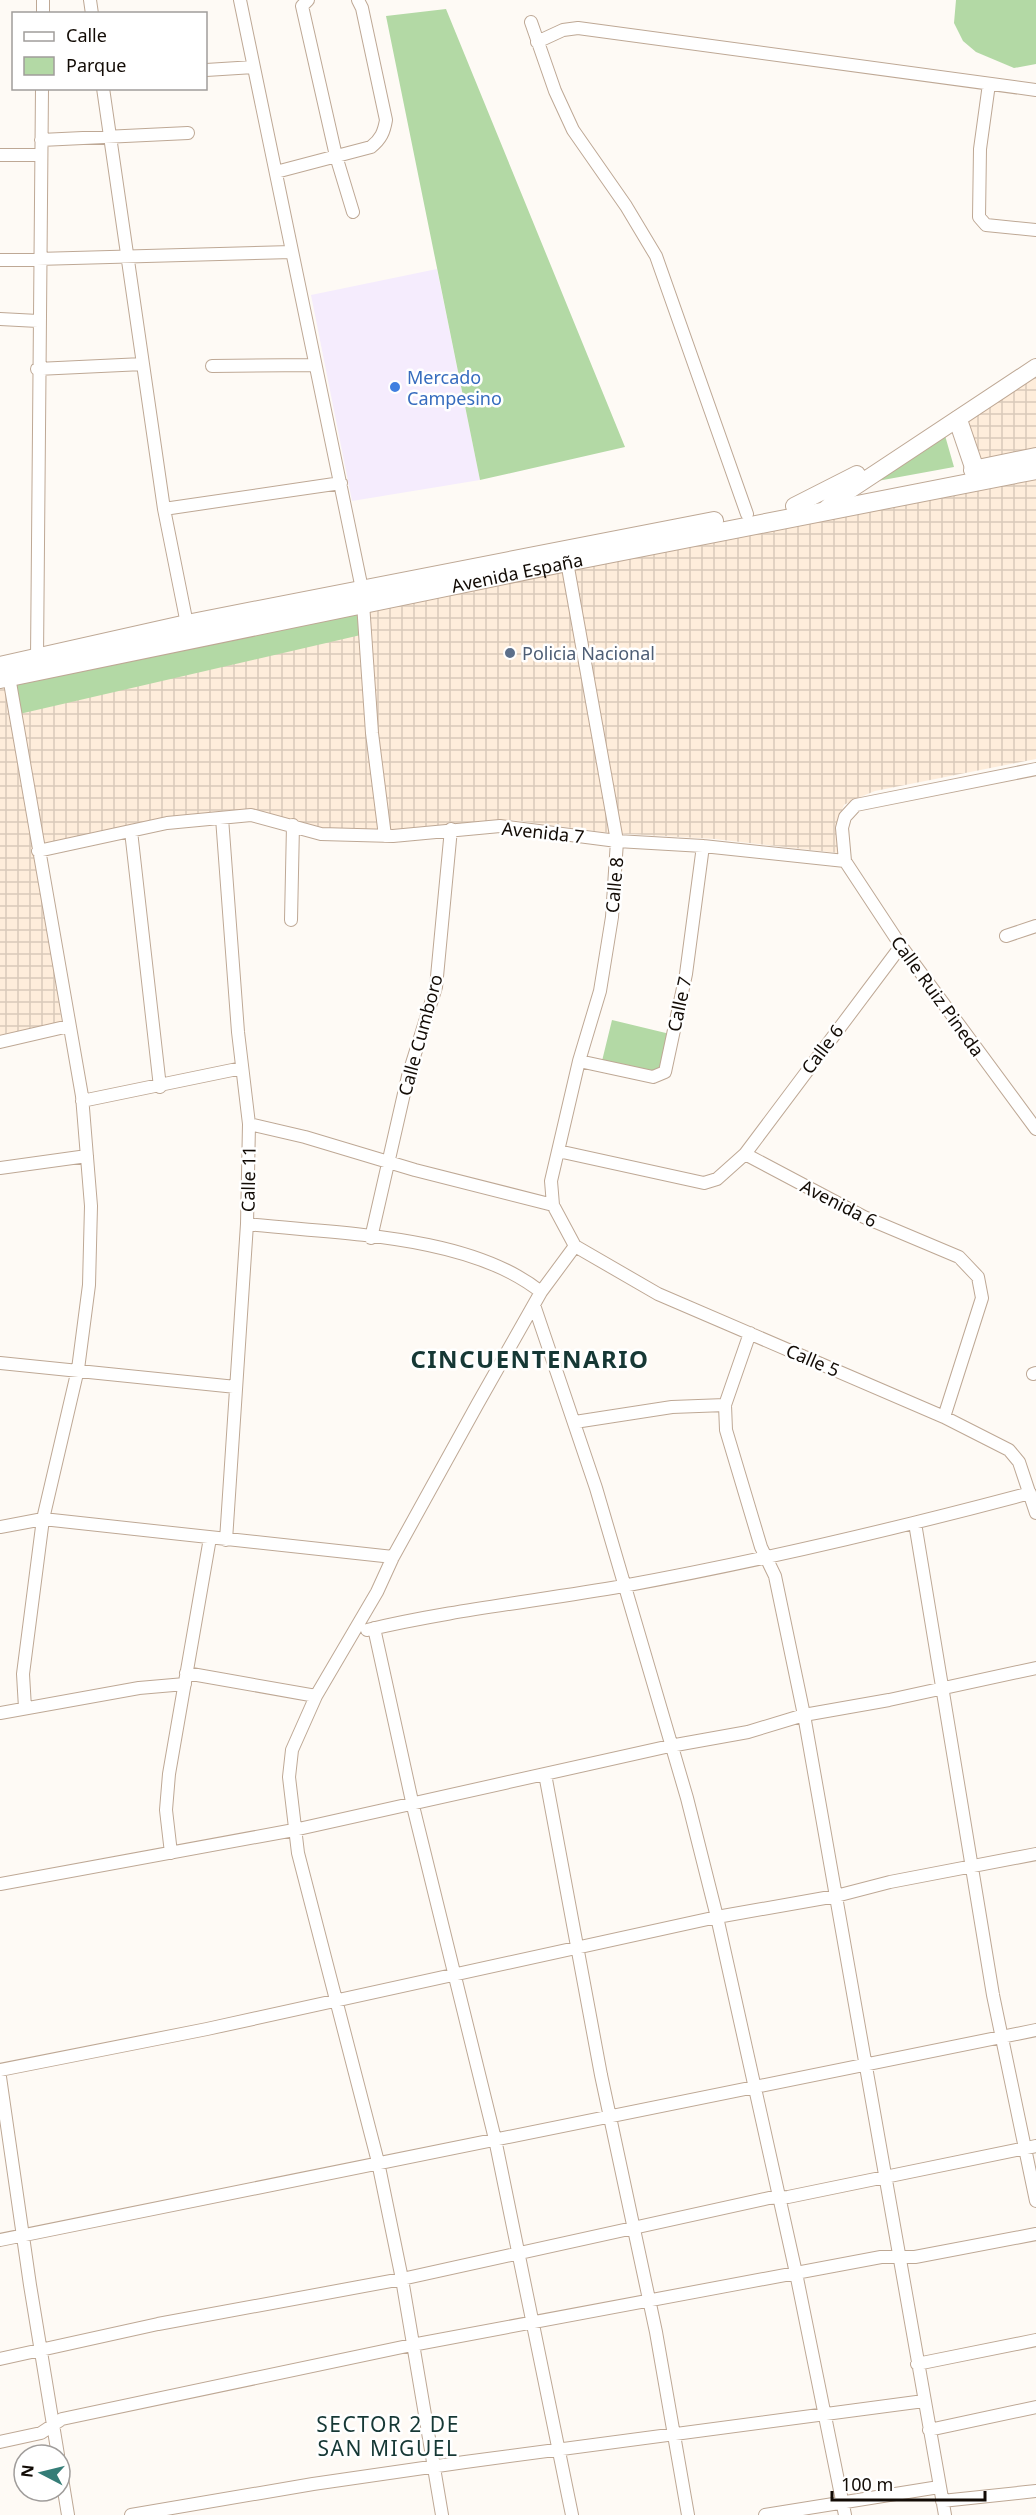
<svg xmlns="http://www.w3.org/2000/svg" width="1036" height="2515" viewBox="0 0 1036 2515" font-family="'Noto Sans',sans-serif">
  <style>
    .commercial { fill: #f5ecfd }
    .industrial { fill: url(#industrial-grid) }
    .green { fill: #b3d9a5 }
    .lines { fill: none; stroke-linecap: round; stroke-linejoin: round }
    .minor-casing { stroke: #bea895; stroke-width: 14 }
    .major-casing { stroke: #bea895; stroke-width: 18 }
    .highway-casing { stroke: #bea895; stroke-width: 20 }
    .minor { stroke: #fff; stroke-width: 12 }
    .major { stroke: #fff; stroke-width: 16 }
    .highway { stroke: #fff; stroke-width: 18 }
    .shop-dot { fill: #3f7fe0; stroke: #fff; stroke-width: 2 }
    .service-dot { fill: #5c6f8a; stroke: #fff; stroke-width: 2 }
    .labels { text-anchor: middle; dominant-baseline: central; stroke-width: 5; stroke-linejoin: round; paint-order: stroke }
    .shop-label { font-size: 18px; fill: #366cbe; stroke: #fff; text-anchor: start }
    .street-label { font-size: 18px; fill: #120b05; stroke: #fff }
    .service-label { font-size: 18px; fill: #4e5e75; stroke: #fff; text-anchor: start }
    .quarter-label { font-size: 21px; letter-spacing: 1.5px; fill: #163835; stroke: #fff }
    .district-label { font-size: 24px; font-weight: bold; letter-spacing: 1.5px; fill: #163835; stroke: #fff }
  </style>
  <defs>
    <pattern id="industrial-grid" width="8" height="8" patternUnits="userSpaceOnUse" patternTransform="scale(1.5)"><rect width="8" height="8" fill="#feeddb"/><path d="M0 4h8M4 0v8" fill="none" stroke="#d9caba"/></pattern>
  </defs>
  <rect width="100%" height="100%" fill="#fefaf5"/>
  <path class="commercial" d="M437,269L480,480L352,501L311,295Z"/>
  <path class="industrial" d="M1036,377V759L875,791L853,800L844,805L837,824L838,853L714,839L610,833L512,820L378,831L323,828L257,810L224,811L135,825L34,850L62,1022L0,1035V674L978,474L962,421Z"/>
  <path class="green" d="M956,0H1036V64L1014,68L976,52L963,41L954,23Z
    M446,9L625,447L480,480L386,16Z
    M944,432L954,467L872,482Z
    M363,604L365,634L15,715L9,677Z
    M612,1020L670,1034L660,1075L602,1061Z"/>
  <g class="lines">
    <defs>
      <path id="minor" d="M90,0L92,14
        M240,0L362,589L372,733L385,836
        M308,0L302,6L336,156L353,212
        M43,14V0
        M531,22L555,91L573,130L626,206L656,256L747,514
        M537,42L563,30L578,28L1036,90
        M206,70L254,67
        M989,84L980,149L979,217L986,225L1036,230
        M103,88L164,509L188,629
        M41,140L188,133
        M0,155H41
        M276,172L371,147C381,139 384,132 386,120L362,8L358,0
        M0,260L292,252
        M0,319L38,321
        M212,366L314,365
        M37,369L143,364
        M164,509L341,483
        M37,658L42,88
        M8,671L82,1096L91,1206L89,1285L78,1369L43,1519L23,1674L25,1708
        M1036,769L856,805L845,817L842,828L845,861L901,946L1036,1129
        M222,818L238,1032L249,1124L247,1224L226,1540
        M131,831L160,1087
        M38,851L167,823L251,815L321,834L393,836L500,826L617,841L703,846L845,861
        M291,920L293,825
        M1006,936L1036,926
        M0,1042L69,1026
        M579,1061L653,1077L665,1072L686,974L703,846
        M82,1101L242,1068
        M249,1124L305,1137L415,1170L553,1205L575,1246
        M558,1151L704,1183L717,1179L745,1154L864,1217L959,1257L978,1277L982,1298L944,1417
        M745,1154L901,946
        M0,1168L87,1156
        M553,1205L551,1181L579,1061L600,991L612,917L617,841L567,562
        M247,1224C338,1234 469,1234 541,1292
        M371,1238L408,1076L436,987L451,829
        M575,1246L658,1294L944,1417L1009,1450L1019,1462L1036,1513
        M534,1305L596,1488L687,1798L717,1917L796,2273L845,2515
        M750,1333L725,1405L726,1430L761,1547L775,1576L804,1715L945,2515
        M0,1363L236,1387
        M1033,1374L1036,1373
        M575,1422L672,1407L725,1405
        M915,1523L993,1995L1036,2201
        M0,1527L43,1519L393,1557
        M374,1628L413,1806L495,2139L572,2515
        M367,1630C451,1610 538,1601 623,1586C760,1561 895,1529 1030,1493
        M186,1673L316,1696
        M0,1713L139,1688L185,1684
        M545,1774L601,2075L656,2332L688,2515
        M171,1853L166,1810L169,1774L210,1538
        M0,1884L294,1830L670,1746L748,1732L804,1715L889,1700L1036,1668
        M0,2070L207,2029L717,1917L836,1896L890,1882L1036,1854
        M0,2077L30,2285L58,2455
        M0,2240L1036,2030
        M0,2359L158,2324L402,2279L769,2198L788,2197L1036,2146
        M917,2364L1036,2340
        M929,2430L1036,2407
        M0,2442L41,2433L62,2419L412,2345L881,2257H915L1036,2234
        M60,2466L68,2515
        M942,2501L1036,2491
        M131,2515L313,2484L465,2462L924,2401
        M442,2515L402,2279L378,2162L298,1853L289,1777L292,1750L316,1696L377,1592L393,1557L477,1405L541,1292L575,1246
        M765,2515L939,2487"/>
      <path id="major" d="M794,506L857,474
        M822,512L841,496L1036,367"/>
      <g id="highway">
        <path d="M958,420L975,470"/>
        <path d="M973,470L1036,457"/>
        <path d="M0,666L187,624L714,521"/>
        <path id="s1" d="M0,679L567,562L1036,470"/>
      </g>
    </defs>
    <use href="#minor" class="minor-casing"/>
    <use href="#major" class="major-casing"/>
    <use href="#highway" class="highway-casing"/>
    <use href="#minor" class="minor"/>
    <use href="#major" class="major"/>
    <use href="#highway" class="highway"/>
  </g>
  <circle class="shop-dot" cx="395" cy="387" r="6"/>
  <circle class="service-dot" cx="510" cy="653" r="6"/>
  <g class="labels">
    <g class="shop-label">
      <text x="407" y="377">Mercado<tspan x="407" dy="21">Campesino</tspan></text>
    </g>
    <g class="street-label">
      <text stroke="none"><textPath href="#s1" startOffset="528">Avenida España</textPath></text>
      <text transform="translate(543 832) rotate(6)">Avenida 7</text>
      <text transform="translate(614 885) rotate(-85)">Calle 8</text>
      <text transform="translate(938 996) rotate(54)">Calle Ruiz Pineda</text>
      <text transform="translate(679 1004) rotate(-78)">Calle 7</text>
      <text transform="translate(420 1035) rotate(-75)">Calle Cumboro</text>
      <text transform="translate(822 1049) rotate(-53)">Calle 6</text>
      <text transform="translate(248 1179) rotate(-89)">Calle 11</text>
      <text transform="translate(839 1203) rotate(27)">Avenida 6</text>
      <text transform="translate(813 1360) rotate(23)">Calle 5</text>
    </g>
    <g class="service-label">
      <text x="522" y="653">Policia Nacional</text>
    </g>
    <g class="quarter-label">
      <text x="388" y="2424">SECTOR 2 DE<tspan x="388" dy="24">SAN MIGUEL</tspan></text>
    </g>
    <g class="district-label">
      <text x="530" y="1358">CINCUENTENARIO</text>
    </g>
  </g>
  <rect x="12" y="12" width="195" height="78" fill="#ffffff" stroke="#a09d9b" stroke-width="1.5"/>
  <rect x="24" y="32" width="30" height="9" fill="#ffffff" stroke="#a09d9b" stroke-width="1.5"/>
  <text x="66" y="42" font-size="18" fill="#120b05">Calle</text>
  <rect x="24" y="57" width="30" height="18" fill="#b3d9a5" stroke="#a09d9b" stroke-width="1.5"/>
  <text x="66" y="72" font-size="18" fill="#120b05">Parque</text>
  <g transform="translate(42 2473) rotate(277)"><circle r="28" fill="#ffffff" stroke="#a09d9b" stroke-width="1.5"/>
  <path d="M0-4.5L10 22L0 15L-10 22Z" fill="#357d77"/>
  <text y="-9" font-size="16" font-weight="bold" text-anchor="middle" fill="#120b05">N</text>
  </g>
  <path d="M832 2491v9h153v-9" fill="none" stroke="#120b05" stroke-width="3"/>
  <text x="841" y="2491" font-size="18" fill="#120b05" stroke="#ffffff" stroke-width="4.5" paint-order="stroke">100 m</text>
</svg>
